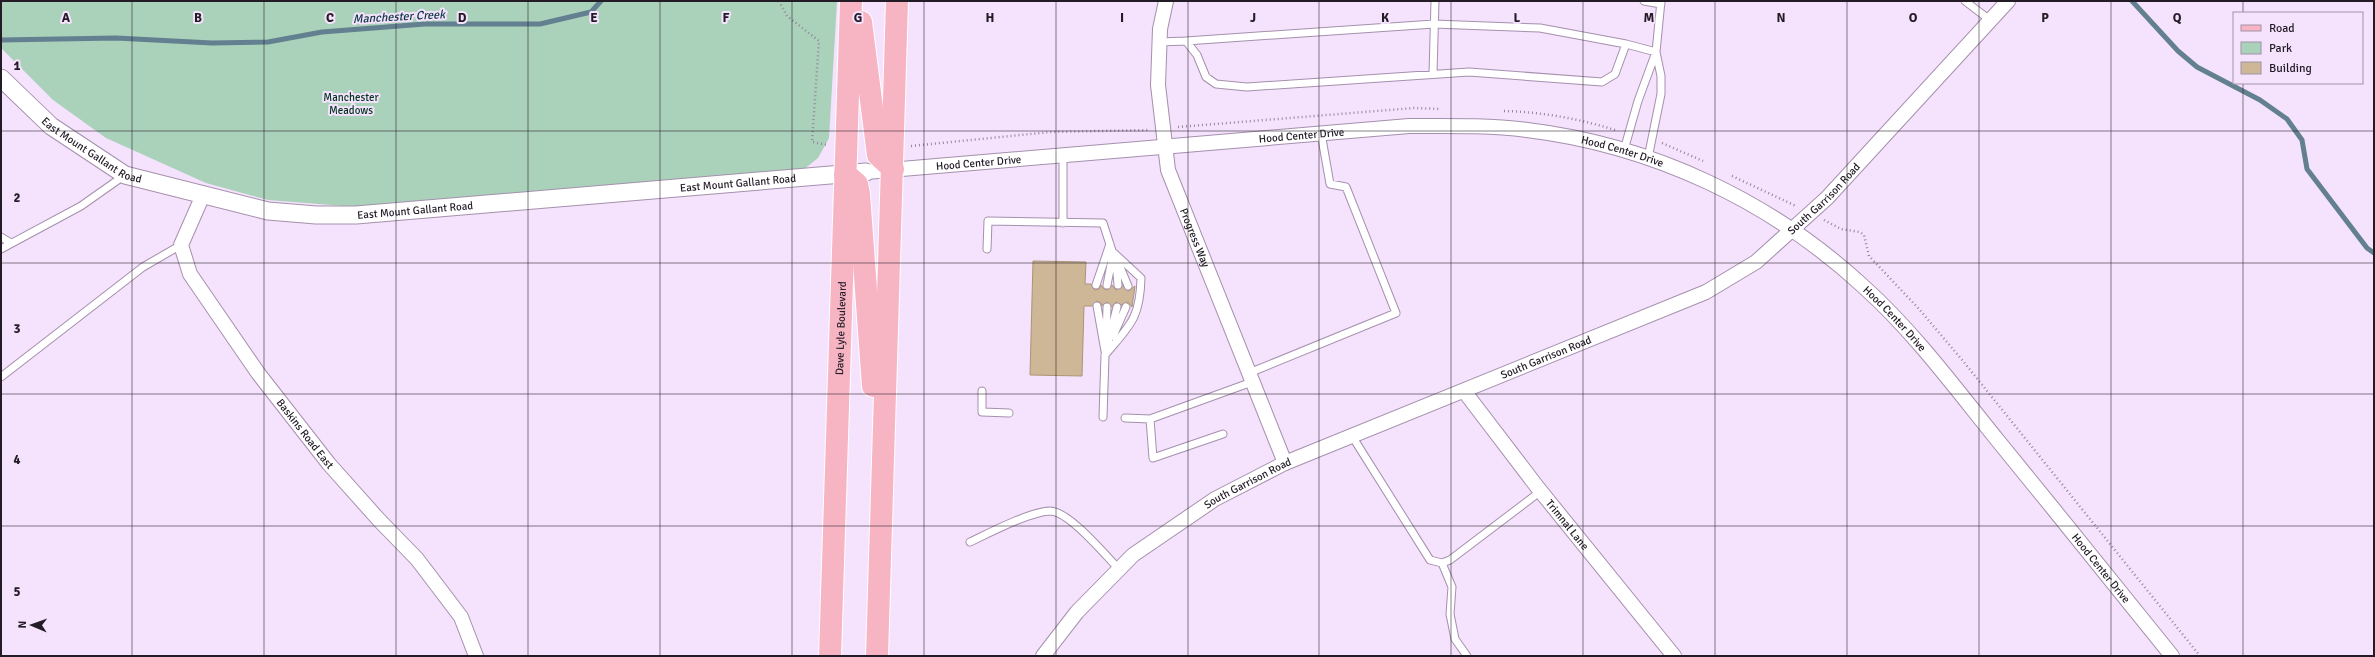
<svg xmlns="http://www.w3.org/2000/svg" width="2375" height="657" viewBox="0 0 2375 657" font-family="Signika,sans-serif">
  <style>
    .green { fill: #aad1ba }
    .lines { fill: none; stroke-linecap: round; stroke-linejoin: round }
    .stream { stroke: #638090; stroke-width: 5 }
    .building { fill: #cdb797; stroke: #aa9576 }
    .service-casing { stroke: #a590ad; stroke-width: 9 }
    .minor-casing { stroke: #a590ad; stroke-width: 16 }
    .tertiary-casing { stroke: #a590ad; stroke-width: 19 }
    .primary-casing { stroke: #fff; stroke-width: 24 }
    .path { stroke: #948699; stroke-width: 2.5; stroke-dasharray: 1 3; stroke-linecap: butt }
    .service { stroke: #fff; stroke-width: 7 }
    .minor { stroke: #fff; stroke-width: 14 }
    .tertiary { stroke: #fff; stroke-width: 17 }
    .primary { stroke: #f7b5c4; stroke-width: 22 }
    .grid { fill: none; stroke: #231b26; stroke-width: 1; stroke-opacity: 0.55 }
    .labels { text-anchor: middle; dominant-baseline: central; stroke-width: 4; stroke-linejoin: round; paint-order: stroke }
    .park-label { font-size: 11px; fill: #00341e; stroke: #f5e2fc }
    .street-label { font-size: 11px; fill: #231b26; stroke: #f5e2fc }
    .water-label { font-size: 12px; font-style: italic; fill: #0a3542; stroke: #f5e2fc }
    .grid-label { font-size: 13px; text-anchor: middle; font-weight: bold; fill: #231b26; stroke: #f5e2fc; stroke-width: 4; stroke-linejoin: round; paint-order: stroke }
  </style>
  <rect width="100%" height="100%" fill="#f5e2fc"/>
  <path class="green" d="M1,1H837L829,138L818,158L798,174L356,207L268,200L206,183L106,138L53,100L1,48Z"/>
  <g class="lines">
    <path class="stream" d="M2132,1L2178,51L2197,67L2260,100L2287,119L2302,140L2307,169L2367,248L2374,253
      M1,40L116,38L212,43L268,42L322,32L425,24H540L591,12L601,1"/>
  </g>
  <path class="building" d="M1033,261L1086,262L1085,284H1091L1095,290L1099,289L1101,285L1104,289L1108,290L1112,285L1116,290L1123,286L1128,291L1135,286L1132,307L1128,302L1121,305L1116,302L1112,307L1107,302L1102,306L1101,303L1097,301L1092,306H1084L1082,376L1030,375Z"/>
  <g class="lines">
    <defs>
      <path id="service" d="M1644,1L1661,4
        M1965,1L1990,20
        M1186,41L1434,24L1540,28L1626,44
        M1160,42L1186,41L1197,55L1206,77L1216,84L1247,87L1469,72L1602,82L1615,74L1626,44L1656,52
        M1433,74L1435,1
        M1624,150L1638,101L1656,52L1661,1
        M1063,155V223
        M1648,158L1661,94V76L1656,52
        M1,237L11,243
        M1,249L81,206L125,175
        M987,249L988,221L1103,223L1116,263L1118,285
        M1118,262L1128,286
        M1096,285L1110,244
        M1107,285L1113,254
        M1097,306L1105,351
        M1113,336L1126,307
        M1106,339L1107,307
        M1105,355C1130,325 1140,319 1141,278L1114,253
        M1249,373L1396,313L1346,187L1330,184L1321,133
        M1,377L143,267L181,245
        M982,391V412L1009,413
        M1103,417L1105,355L1117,307
        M1125,418L1150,419L1252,382
        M1150,419L1153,458L1223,434
        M1352,436L1430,560L1442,563L1450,560L1541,491
        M970,542C989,533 1029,512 1050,511C1069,511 1105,555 1119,569
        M1442,563L1452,587L1450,614L1455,639L1467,656"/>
      <g id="minor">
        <path id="s1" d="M1166,1L1160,29L1158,85L1168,170L1285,463"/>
        <path id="s2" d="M866,172L1409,126C1448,126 1487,125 1527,130C1652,145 1771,201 1864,287C1915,333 1956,389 1999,442C2057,513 2114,584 2172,656"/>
        <path id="s3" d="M203,195L181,245L190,274L258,373L329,464L379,520L417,559L461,617L476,656"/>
        <path id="s4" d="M1464,391L1538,488L1674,656"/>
        <path id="s5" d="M1043,656L1077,612L1133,555L1215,499L1285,463L1706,292L1756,262L1827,198L2008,1"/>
      </g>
      <g id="tertiary">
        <path id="s6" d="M1,78L51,126L125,175L268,211L316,215H356L866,172"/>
      </g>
      <g id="primary">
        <path d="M861,22L878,155L893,169"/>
        <path d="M845,174L857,184L859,194L873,386"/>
        <path id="s7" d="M830,656L851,1"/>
        <path d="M877,656L897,1"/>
      </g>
    </defs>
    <use href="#service" class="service-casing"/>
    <use href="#minor" class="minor-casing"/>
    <use href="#tertiary" class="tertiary-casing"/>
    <use href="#primary" class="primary-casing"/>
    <path class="path" d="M779,1L787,16L819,41L812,142L828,145
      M1504,111C1543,112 1581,119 1618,131
      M1178,127L1414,108L1441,109
      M1662,143L1703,161
      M911,146L1050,132L1150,130
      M1732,176L1796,206
      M1824,220L1841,229L1860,232L1864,235L1869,256L1919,309L1963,361L2200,656"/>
    <use href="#service" class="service"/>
    <use href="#minor" class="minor"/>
    <use href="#tertiary" class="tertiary"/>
    <use href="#primary" class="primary"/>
  </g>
  <path class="grid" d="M132,1V656M264,1V656M396,1V656M528,1V656M660,1V656M792,1V656M924,1V656M1056,1V656M1188,1V656M1319,1V656M1451,1V656M1583,1V656M1715,1V656M1847,1V656M1979,1V656M2111,1V656M2243,1V13M2243,83V656M1,131H2374M1,263H2374M1,394H2374M1,526H2374"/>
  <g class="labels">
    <g class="park-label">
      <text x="351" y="97">Manchester<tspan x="351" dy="13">Meadows</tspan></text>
    </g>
    <g class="street-label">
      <text stroke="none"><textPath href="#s2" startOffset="437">Hood Center Drive</textPath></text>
      <text stroke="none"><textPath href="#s6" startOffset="117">East Mount Gallant Road</textPath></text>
      <text stroke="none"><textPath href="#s2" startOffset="761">Hood Center Drive</textPath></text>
      <text stroke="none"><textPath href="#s2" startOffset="113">Hood Center Drive</textPath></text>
      <text stroke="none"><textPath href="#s6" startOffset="777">East Mount Gallant Road</textPath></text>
      <text stroke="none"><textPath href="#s5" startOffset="919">South Garrison Road</textPath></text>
      <text stroke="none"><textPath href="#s6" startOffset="453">East Mount Gallant Road</textPath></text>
      <text stroke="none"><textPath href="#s1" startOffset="243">Progress Way</textPath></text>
      <text stroke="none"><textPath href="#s2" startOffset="1085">Hood Center Drive</textPath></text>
      <text stroke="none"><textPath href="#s7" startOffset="328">Dave Lyle Boulevard</textPath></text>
      <text stroke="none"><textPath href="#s5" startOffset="595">South Garrison Road</textPath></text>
      <text stroke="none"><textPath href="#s3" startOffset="282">Baskins Road East</textPath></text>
      <text stroke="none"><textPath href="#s5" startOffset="271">South Garrison Road</textPath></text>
      <text stroke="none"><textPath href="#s4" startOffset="169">Trimnal Lane</textPath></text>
      <text stroke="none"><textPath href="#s2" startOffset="1409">Hood Center Drive</textPath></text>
    </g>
    <g class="water-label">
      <text transform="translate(399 17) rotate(-3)">Manchester Creek</text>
    </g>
  </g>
  <g class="grid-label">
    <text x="66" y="22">A</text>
    <text x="198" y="22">B</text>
    <text x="330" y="22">C</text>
    <text x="462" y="22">D</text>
    <text x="594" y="22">E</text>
    <text x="726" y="22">F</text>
    <text x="858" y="22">G</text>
    <text x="990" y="22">H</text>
    <text x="1122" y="22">I</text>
    <text x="1253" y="22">J</text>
    <text x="1385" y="22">K</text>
    <text x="1517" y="22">L</text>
    <text x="1649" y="22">M</text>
    <text x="1781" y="22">N</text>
    <text x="1913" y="22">O</text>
    <text x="2045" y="22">P</text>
    <text x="2177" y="22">Q</text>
    <text x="17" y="70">1</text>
    <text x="17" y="202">2</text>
    <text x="17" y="333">3</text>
    <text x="17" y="464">4</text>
    <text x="17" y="596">5</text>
  </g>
  <rect width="2375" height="657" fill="none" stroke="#231b26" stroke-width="4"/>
  <rect x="2233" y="12" width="130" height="72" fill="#f5e2fc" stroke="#a192a6"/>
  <rect x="2241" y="25" width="20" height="6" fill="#f7b5c4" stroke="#a192a6"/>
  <text x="2269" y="32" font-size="12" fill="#231b26">Road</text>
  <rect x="2241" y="42" width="20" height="12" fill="#aad1ba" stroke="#a192a6"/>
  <text x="2269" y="52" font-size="12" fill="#231b26">Park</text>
  <rect x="2241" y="62" width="20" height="12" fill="#cdb797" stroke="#a192a6"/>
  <text x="2269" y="72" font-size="12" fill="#231b26">Building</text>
  <g transform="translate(32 625) rotate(272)" stroke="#f5e2fc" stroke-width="3" paint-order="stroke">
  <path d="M0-3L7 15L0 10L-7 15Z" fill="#231b26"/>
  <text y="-6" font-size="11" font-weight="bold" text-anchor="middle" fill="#231b26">N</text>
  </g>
</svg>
